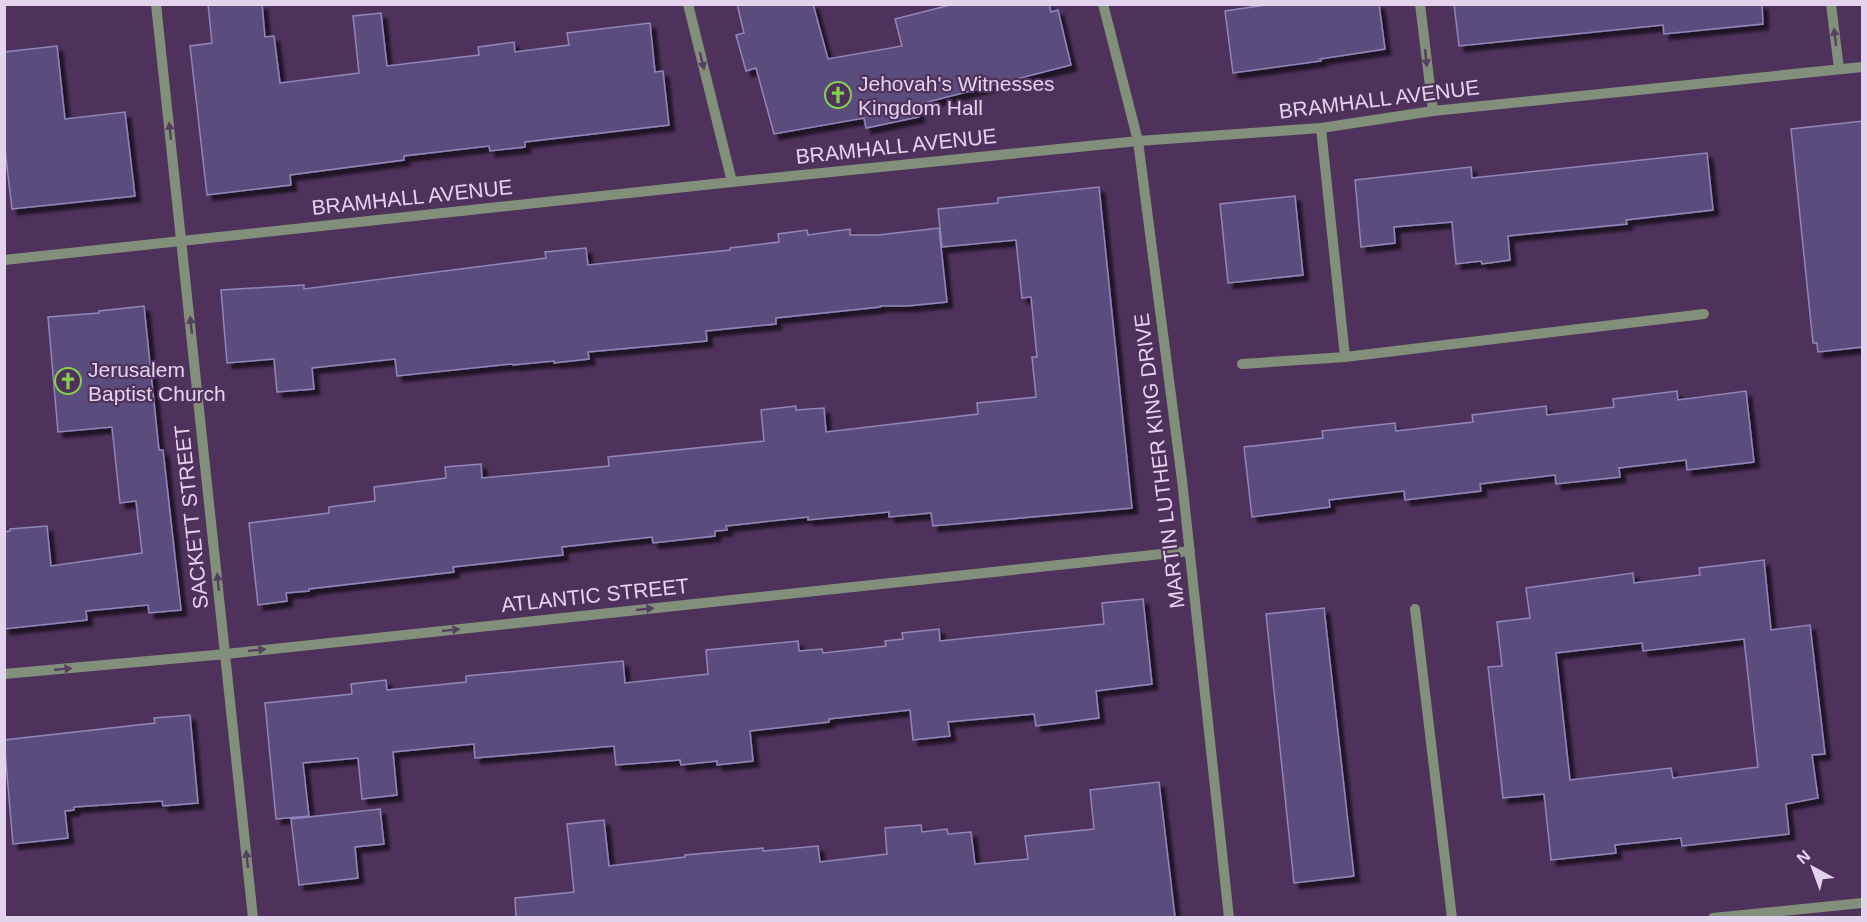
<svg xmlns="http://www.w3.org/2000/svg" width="1867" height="922" viewBox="0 0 1867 922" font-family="Helvetica,sans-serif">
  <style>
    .building { fill: #5a4e7e; stroke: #9186ba; stroke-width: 1.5; fill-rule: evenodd; filter: url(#shadow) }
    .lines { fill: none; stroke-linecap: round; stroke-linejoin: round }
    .minor { stroke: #828f7a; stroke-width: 10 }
    .oneway { fill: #564060 }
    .labels { text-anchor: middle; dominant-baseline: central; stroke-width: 4.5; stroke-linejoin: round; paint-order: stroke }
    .poi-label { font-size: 21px; fill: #e4d3ed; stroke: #4e325c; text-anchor: start }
    .street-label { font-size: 21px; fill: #e4d3ed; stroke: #4e325c }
  </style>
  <defs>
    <filter id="shadow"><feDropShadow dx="5.5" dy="5.5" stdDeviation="1.5" flood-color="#0009"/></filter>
  </defs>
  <rect width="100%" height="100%" fill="#4e325c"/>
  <path class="building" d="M208,4H262L265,37L274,36L280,83L359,73L353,16L381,13L387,66L479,55L478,47L514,42L515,52L569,45L567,33L650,23L655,72L663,71L669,125L525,142V147L490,151L489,146L404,156V160L290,175L291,185L207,195L190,46L212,43Z
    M737,4H813L828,59L902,46L895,19L954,4H1049L1051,12L1058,10L1071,65L916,105L919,117L866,128L864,118L774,134L756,68L746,71L736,35L744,33Z
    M1273,4H1379L1385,49L1320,59L1321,61L1233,73L1225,11Z
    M1454,4H1762L1763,24L1664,34L1663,25L1459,46Z
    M57,46L65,119L125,112L135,196L12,209L4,141V52Z
    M1863,121V347L1818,352L1817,343H1813L1791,129Z
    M1707,153L1713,210L1626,220L1627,224L1508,236L1510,260L1482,264L1481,261L1456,264L1452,222L1394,227L1395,243L1361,247L1355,180L1471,167L1472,178Z
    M1099,187L1132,508L933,526L931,513L889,517V512L808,520V517L726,526L727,530L715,531V536L653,543L652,537L562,547L563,555L453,567L454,572L309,589V591L286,593L287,601L258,605L249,523L329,513V507L375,501L374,487L446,478L445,467L481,464L482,478L609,466L608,457L764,441L761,410L796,406V410L824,408L826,432L978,414L977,403L1036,397L1032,357H1037L1031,297L1022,298L1016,240L942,247L938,209L998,203V198Z
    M1295,196L1303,275L1228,283L1220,204Z
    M939,228L947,302L907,306H880V307L776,318V324L706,331L707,341L588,352L589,359L554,363V361L513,365L512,364L397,376L395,359L312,368L314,389L277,392L274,359L227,363L221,290L304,285V289L546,258L545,252L586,248L588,265L730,250V248L779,242L778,234L807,230L808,235L850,229V235H878Z
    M144,306L159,450H163L181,610L149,613L148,605L86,611L87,620L4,629V532L10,531V529L47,526L51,566L142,553L136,501L120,503L112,427L58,432L48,317L99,313V311Z
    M1677,391L1678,400L1746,391L1754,462L1687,470L1686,460L1619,468L1620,477L1556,484L1555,475L1480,484L1481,491L1405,500L1404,491L1329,500L1330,507L1252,517L1244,447L1323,438L1322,431L1395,423L1396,431L1473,422L1472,415L1546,406L1547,415L1614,407L1613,399Z
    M1764,560L1771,630L1810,625L1825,754L1812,755L1818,798L1786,804L1789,834L1682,846L1681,838L1615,845L1616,853L1551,860L1544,794L1503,798L1488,667L1502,666L1497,622L1530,618L1526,588L1633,573L1634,583L1700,575L1699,568ZM1744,639L1758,767L1673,778L1671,768L1570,780L1556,653L1642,643L1643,651Z
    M1143,599L1152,684L1096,691L1099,718L1036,726L1034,714L948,722L950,736L913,740L910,710L829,719V722L750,731L753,761L717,765V761L681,765L680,760L616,765L614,746L475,758L474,744L393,752L397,795L362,799L358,758L303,763L309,816L276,819L265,703L352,694L351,684L386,680L387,690L466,682V676L623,661L625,683L708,674L706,650L798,641L799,651L822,649L823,653L886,646L885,641L903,639L902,633L939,629L940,641L1104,624L1102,603Z
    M1324,608L1354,876L1294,883L1266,614Z
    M190,715L198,803L163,806L162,801L74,807V810L65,811L68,838L13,844L4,740L155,723L154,718Z
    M1159,782L1175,917L516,918L515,898L574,892L567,824L604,820L609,866L685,857V855L763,848V851L818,846L820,862L887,854L885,828L921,825L922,832L947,829L948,834L971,832L975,864L1028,859L1025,836L1094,829L1090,790Z
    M380,809L384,844L355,847L358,878L299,885L291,819Z"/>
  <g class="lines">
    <path class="minor" d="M156,4L253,918
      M688,4L732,182
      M1103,4L1138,141L1182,480L1229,918
      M1420,4L1433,111
      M1831,4L1839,69
      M1321,128L1345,357L1704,314
      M4,260L732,182L1138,141L1321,128L1433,111L1862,67
      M1242,364L1345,357
      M1415,609L1452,918
      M4,674L226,654L1190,551
      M1713,918L1862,903"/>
  </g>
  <defs><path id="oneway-solid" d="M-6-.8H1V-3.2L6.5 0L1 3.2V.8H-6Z" transform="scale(1.5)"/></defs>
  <g class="oneway">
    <use href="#oneway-solid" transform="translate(1835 37) rotate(-97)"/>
    <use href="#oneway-solid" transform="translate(1426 58) rotate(84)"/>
    <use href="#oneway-solid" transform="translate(702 61) rotate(76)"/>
    <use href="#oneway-solid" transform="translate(170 131) rotate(-96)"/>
    <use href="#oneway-solid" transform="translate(191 325) rotate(-96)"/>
    <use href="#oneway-solid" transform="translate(218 582) rotate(-96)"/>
    <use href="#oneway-solid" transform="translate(645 609) rotate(-6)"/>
    <use href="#oneway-solid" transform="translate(451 630) rotate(-6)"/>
    <use href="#oneway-solid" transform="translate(257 650) rotate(-6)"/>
    <use href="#oneway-solid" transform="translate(63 669) rotate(-5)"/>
    <use href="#oneway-solid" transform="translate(247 859) rotate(-96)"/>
  </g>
  <defs>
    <symbol id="church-ring" viewBox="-11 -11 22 22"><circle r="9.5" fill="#4e325c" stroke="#85cf4d" stroke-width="1.5"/><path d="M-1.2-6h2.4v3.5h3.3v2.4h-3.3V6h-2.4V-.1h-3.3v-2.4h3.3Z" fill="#85cf4d"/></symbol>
  </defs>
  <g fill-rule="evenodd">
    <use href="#church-ring" x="823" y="80" width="30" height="30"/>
    <use href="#church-ring" x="53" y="366" width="30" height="30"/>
  </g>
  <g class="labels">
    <g class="poi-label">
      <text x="858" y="83">Jehovah's Witnesses<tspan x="858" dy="24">Kingdom Hall</tspan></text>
      <text x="88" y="369">Jerusalem<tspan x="88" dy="24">Baptist Church</tspan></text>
    </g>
    <g class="street-label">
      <text transform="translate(1379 99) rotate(-7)">BRAMHALL AVENUE</text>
      <text transform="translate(896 146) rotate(-6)">BRAMHALL AVENUE</text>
      <text transform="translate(412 197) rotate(-6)">BRAMHALL AVENUE</text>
      <text transform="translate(1159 461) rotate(-97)">MARTIN LUTHER KING DRIVE</text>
      <text transform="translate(191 517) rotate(-96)">SACKETT STREET</text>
      <text transform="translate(595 595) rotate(-6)">ATLANTIC STREET</text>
    </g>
  </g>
  <rect width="1867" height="922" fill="none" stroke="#e4d3ed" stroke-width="12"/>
  <g transform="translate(1813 868) rotate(319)" stroke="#4e325c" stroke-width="4.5" paint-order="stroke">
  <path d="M0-4.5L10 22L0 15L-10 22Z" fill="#e4d3ed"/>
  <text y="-9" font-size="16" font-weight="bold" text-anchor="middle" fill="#e4d3ed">N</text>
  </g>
</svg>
